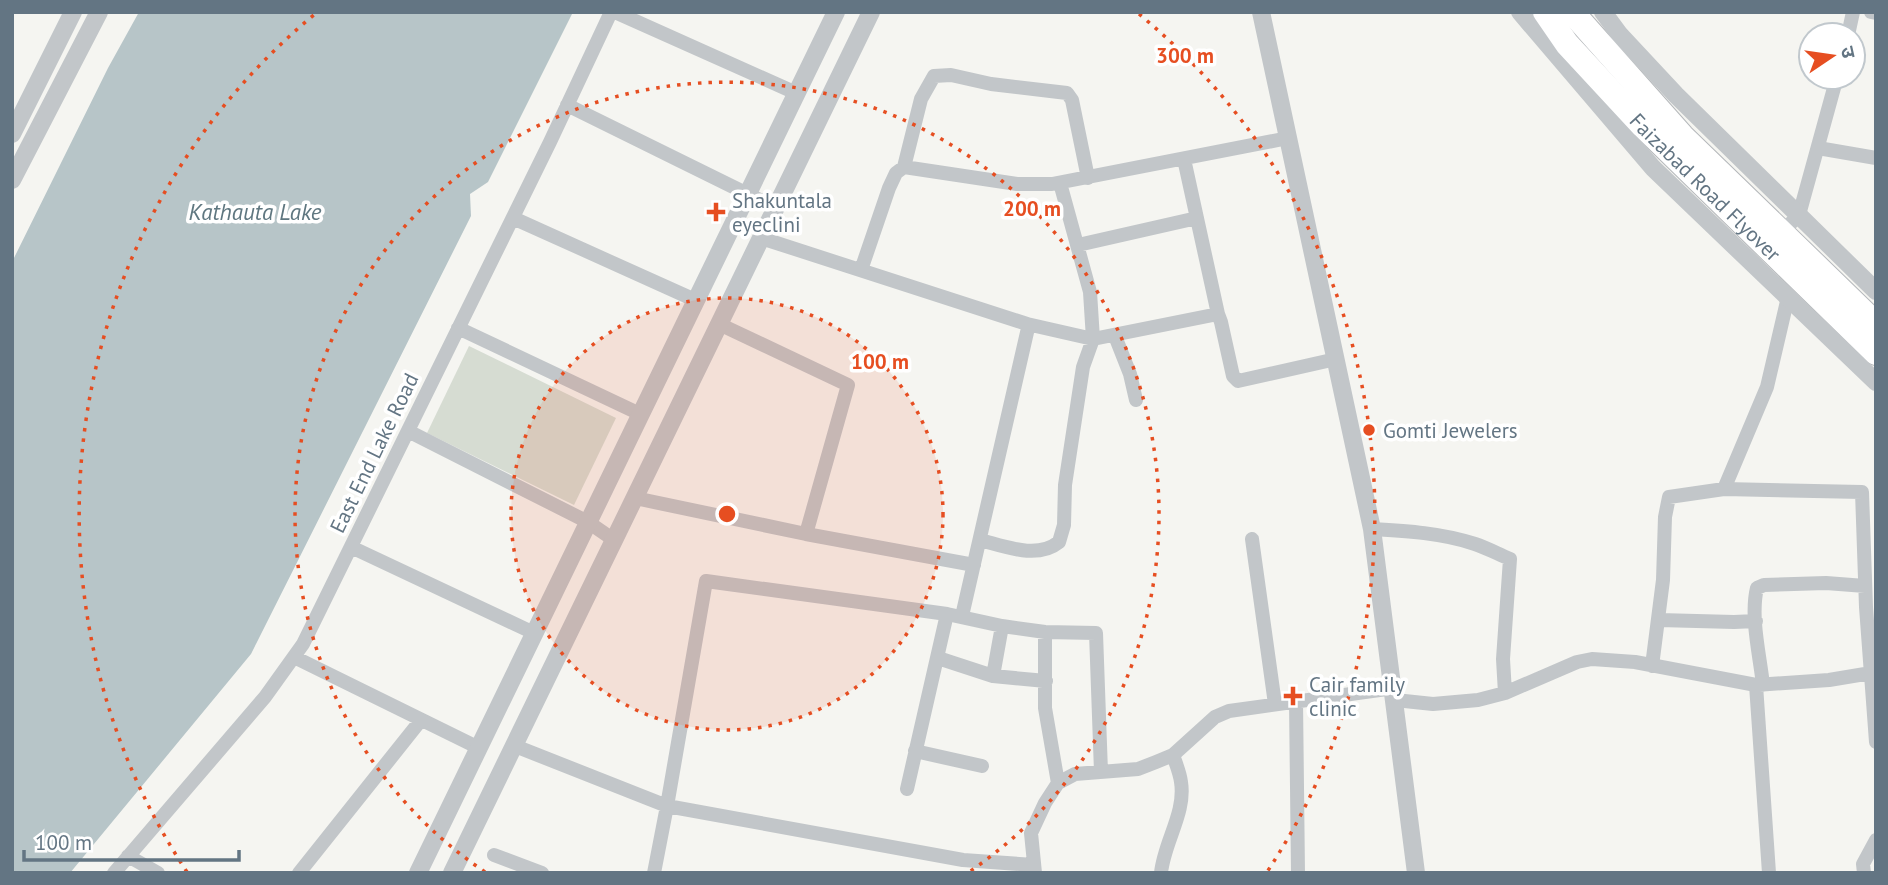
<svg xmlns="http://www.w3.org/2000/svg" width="1888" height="885" viewBox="0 0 1888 885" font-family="'PT Sans','Noto Sans Devanagari',sans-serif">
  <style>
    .green { fill: #d6dcd2 }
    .water { fill: #b7c5c8 }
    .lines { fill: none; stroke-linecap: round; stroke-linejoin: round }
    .trunk-casing { stroke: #b5b8bb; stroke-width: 26 }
    .minor { stroke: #c2c6c9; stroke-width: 14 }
    .tertiary { stroke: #c2c6c9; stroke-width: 18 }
    .trunk { stroke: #fff; stroke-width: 24 }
    .ring { fill: none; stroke: #e64e21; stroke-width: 3.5; stroke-dasharray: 3.5 7 }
    .poi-dot { fill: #e64e21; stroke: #fff; stroke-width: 2.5 }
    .labels { text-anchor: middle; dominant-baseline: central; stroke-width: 7; stroke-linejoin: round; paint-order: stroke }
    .street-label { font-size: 21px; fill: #637583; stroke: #fff }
    .poi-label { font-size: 21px; fill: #637583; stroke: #fff; text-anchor: start }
    .water-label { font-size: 23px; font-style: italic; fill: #5f7780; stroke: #fff }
    .centre { fill: #e64e21; stroke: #fff; stroke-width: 3.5 }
    .ring-label { font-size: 21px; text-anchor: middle; font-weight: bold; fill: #e64e21; stroke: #fff; stroke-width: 7; stroke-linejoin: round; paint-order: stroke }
  </style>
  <rect width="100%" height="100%" fill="#f5f5f1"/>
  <path class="green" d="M469,346L616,418L574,505L427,433Z"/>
  <path class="water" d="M139,12H573L488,182L470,194L471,216L251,654L70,873H12V262L108,68Z"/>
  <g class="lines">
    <defs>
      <g id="trunk">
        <path id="s1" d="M1545,12L1567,44L1643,126L1876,353"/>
        <path d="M1572,12L1682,136L1876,324"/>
      </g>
    </defs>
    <use href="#trunk" class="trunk-casing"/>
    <path class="minor" d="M615,12L796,93
      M1871,12L1876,13
      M1848,35L1853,12
      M567,105L776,208
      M1818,148L1876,158
      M1184,159L1218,314
      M904,167L921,99L934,76L951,75L991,84L1067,93L1072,100L1088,178
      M513,218L695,300
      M1782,232L1799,215L1837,77
      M761,238L1027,324L1028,328L962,616
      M1078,245L1197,218
      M861,270L889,188L896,173L904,167L1017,184H1052L1288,138
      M1788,297L1767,387L1724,489L1862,492L1866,607L1876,742
      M719,324L848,385L806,534L974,565
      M1027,324L1093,339L1218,314L1221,322L1233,376L1238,381L1336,359
      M458,328L640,414
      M1115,336L1130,374L1136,400
      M408,431L588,522L614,540
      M635,498L806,534
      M1372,529C1407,531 1442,533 1475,544C1487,548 1498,554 1510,559L1503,659L1505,693
      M1252,539L1275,704
      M980,540C1004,546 1037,560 1059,542L1064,525L1065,485L1083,367L1093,339L1090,292L1060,183
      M351,547L534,633
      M947,614L706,581L667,806L963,860L1034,865
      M1659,620L1734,622L1756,621
      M1045,632V708L1058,783
      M294,657L479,748
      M938,658L993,676L1046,681
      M1652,666L1663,580L1665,517L1669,497L1724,489
      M993,676L1002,626
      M1756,685L1769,873
      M1763,685C1760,656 1750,617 1757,588L1764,585L1826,583L1865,586
      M1395,700L1433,704L1478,700L1505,693L1577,662L1592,659L1635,662L1756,685L1829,680L1871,673
      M1296,701L1298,873
      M515,746L667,806L654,873
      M915,751L982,766
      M907,789L947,614L1002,626L1045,632L1096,633L1101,772
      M494,855L542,873
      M128,856L158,873
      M114,873L265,697L303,644L550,142L611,12
      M299,873L421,720
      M1035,873L1031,833L1045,803L1058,783L1075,774L1138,769L1156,762L1173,755L1215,717L1229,711L1394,688
      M1161,873C1164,842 1186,813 1181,782C1180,773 1176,764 1173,755
      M1864,873L1863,864L1876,840"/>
    <path class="tertiary" d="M1261,12L1372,529L1416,873
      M1520,12L1653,168L1876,382
      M1603,12L1620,35L1676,95L1876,291
      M12,134L73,12
      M12,180L99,12
      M418,873L836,12
      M452,873L871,12"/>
    <use href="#trunk" class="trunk"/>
  </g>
  <circle cx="727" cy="514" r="216" fill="#e64e21" fill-opacity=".12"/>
  <g class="ring">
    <circle cx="727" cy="514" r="216"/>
    <path d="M485 872A432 432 0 1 1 969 872"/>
    <path d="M187 872A648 648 0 0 1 315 14M1139 14A648 648 0 0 1 1267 872"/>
  </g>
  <g class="poi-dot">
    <path d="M712.5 201.5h7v7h7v7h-7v7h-7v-7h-7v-7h7z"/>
    <circle cx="1369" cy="430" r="7"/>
    <path d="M1289.5 685.5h7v7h7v7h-7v7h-7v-7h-7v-7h7z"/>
  </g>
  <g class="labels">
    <g class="street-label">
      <text stroke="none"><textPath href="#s1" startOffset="238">Faizabad Road Flyover</textPath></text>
      <text transform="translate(374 453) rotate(-64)">East End Lake Road</text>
    </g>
    <g class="poi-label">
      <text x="732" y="200">Shakuntala<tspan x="732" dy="24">eyeclini</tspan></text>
      <text x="1383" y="430">Gomti Jewelers</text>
      <text x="1309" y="684">Cair family<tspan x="1309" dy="24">clinic</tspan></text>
    </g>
    <g class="water-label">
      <text x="255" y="211">Kathauta Lake</text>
    </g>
  </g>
  <circle cx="727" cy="514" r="10" class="centre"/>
  <g class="ring-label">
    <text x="1185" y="63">300 m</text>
    <text x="1032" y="216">200 m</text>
    <text x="880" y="369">100 m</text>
  </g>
  <rect width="1888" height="885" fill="none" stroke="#637583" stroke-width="28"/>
  <g transform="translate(1832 56) rotate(77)"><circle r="33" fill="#ffffff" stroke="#c1c8cd" stroke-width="2"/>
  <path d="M0-5L12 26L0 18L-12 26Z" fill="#e64e21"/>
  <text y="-10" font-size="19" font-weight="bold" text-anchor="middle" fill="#637583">उ</text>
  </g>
  <path d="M24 850v10h215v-10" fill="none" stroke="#637583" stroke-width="3.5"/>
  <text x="35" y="850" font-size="21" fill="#637583" stroke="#ffffff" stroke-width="5" paint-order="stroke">100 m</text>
</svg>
